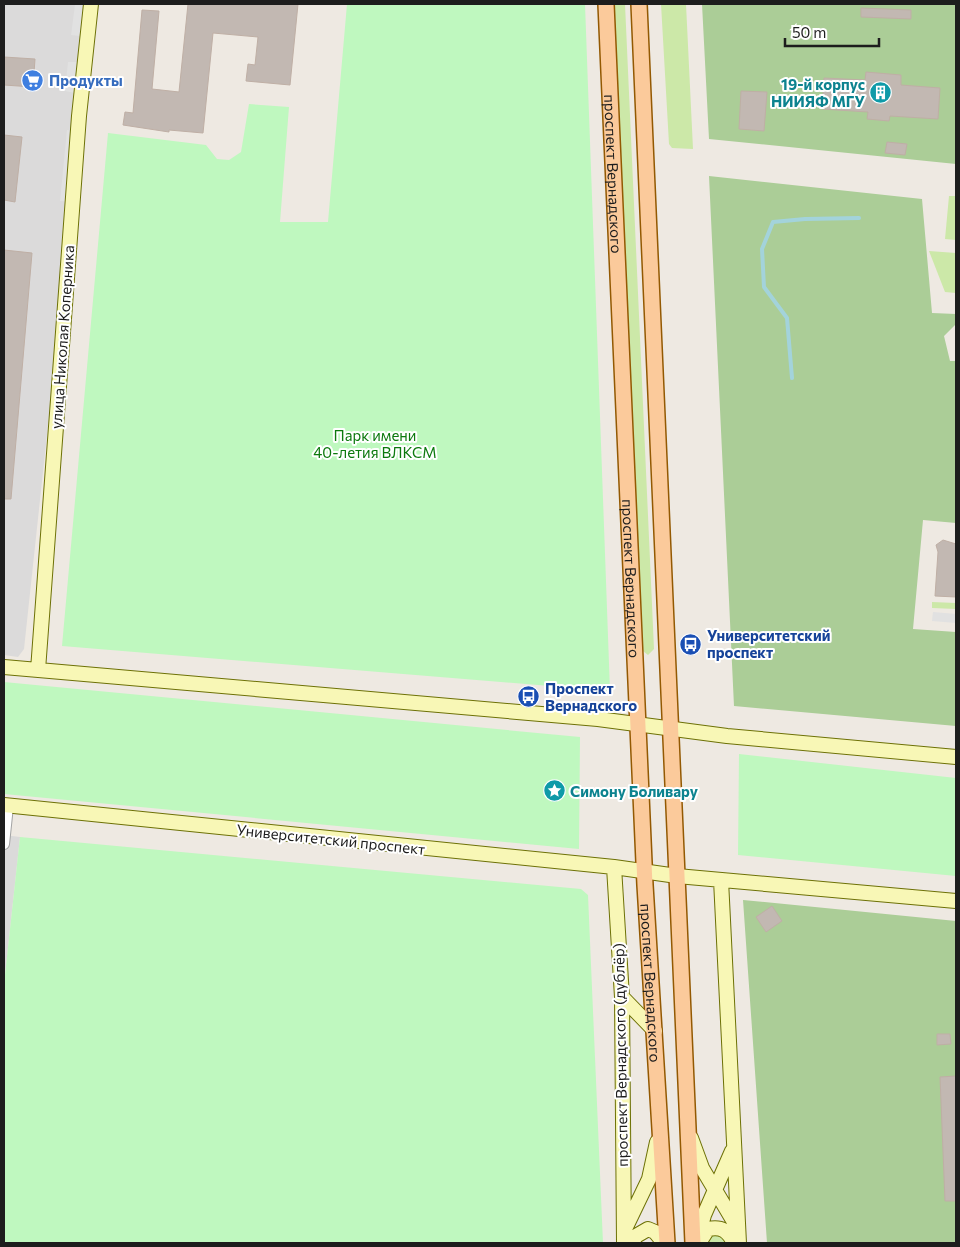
<svg xmlns="http://www.w3.org/2000/svg" width="960" height="1247" viewBox="0 0 960 1247" font-family="Commissioner,sans-serif">
  <style>
    .residential { fill: #dbdada }
    .grass { fill: #cce8a8 }
    .forest { fill: #abcd97 }
    .park { fill: #bff8bf }
    .parking { fill: #e1e1e1 }
    .lines { fill: none; stroke-linecap: round; stroke-linejoin: round }
    .stream { stroke: #a3d3db; stroke-width: 4 }
    .building { fill: #c2b8b2; stroke: #bfafa5 }
    .street-casing { stroke: #a4a4a4; stroke-width: 12 }
    .secondary-casing { stroke: #6d7106; stroke-width: 16 }
    .primary-casing { stroke: #935902; stroke-width: 18 }
    .street { stroke: #fff; stroke-width: 10 }
    .secondary { stroke: #f8f7b6; stroke-width: 14 }
    .primary { stroke: #fbca9b; stroke-width: 15 }
    .labels { text-anchor: middle; dominant-baseline: central; stroke-width: 4; stroke-linejoin: round; paint-order: stroke }
    .shop-label { font-size: 15px; font-weight: bold; fill: #366cbe; stroke: #fff; text-anchor: start }
    .culture-label { font-size: 15px; font-weight: bold; fill: #0d838f; stroke: #fff; text-anchor: end }
    .street-label { font-size: 15px; fill: #1d1d1d; stroke: #fff }
    .park-label { font-size: 15px; fill: #0c790e; stroke: #fff }
    .transit-label { font-size: 15px; font-weight: bold; fill: #164399; stroke: #fff; text-anchor: start }
  </style>
  <rect width="100%" height="100%" fill="#eee9e2"/>
  <path class="residential" d="M4,4H84L72,202L24,649L18,657L4,655Z
    M4,835L20,837L4,984Z"/>
  <path class="grass" d="M614,4H625L654,649L648,655L643,651Z
    M661,4H686L693,149L672,148L669,144Z
    M949,196H956V240L945,239Z
    M929,251L956,253V293L945,292Z
    M932,602L956,603V609L932,608Z
    M710,1235H720L727,1243H705Z"/>
  <path class="forest" d="M702,4H956V164L709,139Z
    M709,176L922,199L932,313L956,314V324L944,336L950,361H956V523L923,520L913,629L956,632V726L734,706Z
    M743,900L956,921V1243H767Z"/>
  <path class="park" d="M347,4H585L610,691L62,646L108,133L206,145L217,159L229,160L241,152L249,104L289,107L280,222H328Z
    M4,682L580,737L579,849L4,794Z
    M739,754L956,778V876L738,855Z
    M20,837L581,889L588,895L603,1243H4V984Z"/>
  <path class="parking" d="M75,4H85L80,36L71,35Z
    M68,62H78L75,93L65,91Z
    M67,130L77,132L72,202L60,201Z
    M933,612L956,614V623L932,621Z"/>
  <g class="lines">
    <path class="stream" d="M792,378L787,318L764,287L762,249L773,222L805,219L859,218"/>
  </g>
  <path class="building" d="M188,4H298L290,85L246,81L248,64L255,65L258,37L213,33L203,133L169,130V132L123,125L125,112L133,113L142,10L159,11L152,89L179,92Z
    M861,8L911,10V19L861,17Z
    M4,57L35,59L33,87L4,85Z
    M866,72L901,75V85L940,88L938,119L890,116L889,121L867,119L868,112L822,109L824,78L865,80Z
    M741,91L767,92L764,131L739,129Z
    M4,135L22,137L15,202L4,200Z
    M887,142L907,144L905,155L885,153Z
    M4,250L32,253L11,499H4Z
    M943,540L956,544V597L935,596L938,552L936,545Z
    M772,906L782,921L766,932L756,917Z
    M937,1034H950L951,1044L937,1045Z
    M956,1076V1201H945L940,1077Z"/>
  <g class="lines">
    <defs>
      <path id="street" d="M4,844L8,806"/>
      <path id="secondary" d="M4,667L598,719L727,736L956,757
        M38,670L79,116L91,4
        M4,805L614,867L677,876L956,901
        M614,867L622,997L624,1243
        M721,880L739,1243
        M622,997L655,1031
        M691,1138L702,1168L737,1227
        M625,1229L649,1179L657,1142
        M632,1243L636,1236L648,1229L655,1232L664,1243
        M696,1243L704,1215L732,1151
        M699,1243L708,1229C722,1226 728,1231 734,1243"/>
      <g id="primary">
        <path id="s1" d="M606,4L645,885L667,1243"/>
        <path d="M639,4L693,1243"/>
      </g>
    </defs>
    <use href="#street" class="street-casing"/>
    <use href="#secondary" class="secondary-casing"/>
    <use href="#primary" class="primary-casing"/>
    <use href="#street" class="street"/>
    <use href="#secondary" class="secondary"/>
    <use href="#primary" class="primary"/>
  </g>
  <defs>
    <symbol id="supermarket-disc" viewBox="-11 -11 22 22"><circle r="9.5" fill="#3f7fe0" stroke="#fff"/><path d="M-6-5.5h2.5l.6 2H6L4.5 2H-2.5L-4.4-4H-6ZM-1.5 3.2a1.3 1.3 0 1 0 .1 0ZM3 3.2a1.3 1.3 0 1 0 .1 0Z" fill="#fff"/></symbol>
    <symbol id="building-disc" viewBox="-11 -11 22 22"><circle r="9.5" fill="#0f9aa8" stroke="#fff"/><path d="M-4-6H4V6H1V3H-1V6H-4ZM-2.5-4.3h1.7v1.8h-1.7ZM.8-4.3h1.7v1.8H.8ZM-2.5-1h1.7V.8h-1.7ZM.8-1h1.7V.8H.8Z" fill="#fff"/></symbol>
    <symbol id="bus-disc" viewBox="-11 -11 22 22"><circle r="9.5" fill="#1a4fb4" stroke="#fff"/><path d="M-5-6H5V4H4V6H2V4H-2V6H-4V4H-5ZM-3.5-4V0h7V-4ZM-3.5 1.2v1.5H-2V1.2ZM2 1.2v1.5H3.5V1.2Z" fill="#fff"/></symbol>
    <symbol id="sight-disc" viewBox="-11 -11 22 22"><circle r="9.5" fill="#0f9aa8" stroke="#fff"/><path d="M0-6L1.8-2.2L6-1.7L2.9 1.2L3.7 5.4L0 3.3L-3.7 5.4L-2.9 1.2L-6-1.7L-1.8-2.2Z" fill="#fff"/></symbol>
  </defs>
  <g fill-rule="evenodd">
    <use href="#supermarket-disc" x="20" y="68" width="25" height="25"/>
    <use href="#building-disc" x="868" y="80" width="25" height="25"/>
    <use href="#bus-disc" x="678" y="632" width="25" height="25"/>
    <use href="#bus-disc" x="516" y="684" width="25" height="25"/>
    <use href="#sight-disc" x="542" y="778" width="25" height="25"/>
  </g>
  <g class="labels">
    <g class="shop-label">
      <text x="49" y="80">Продукты</text>
    </g>
    <g class="culture-label">
      <text x="865" y="84">19-й корпус<tspan x="865" dy="17">НИИЯФ МГУ</tspan></text>
      <text x="570" y="791" text-anchor="start">Симону Боливару</text>
    </g>
    <g class="street-label">
      <text stroke="none"><textPath href="#s1" startOffset="170">проспект Вернадского</textPath></text>
      <text transform="translate(62 337) rotate(-86)">улица Николая Коперника</text>
      <text stroke="none"><textPath href="#s1" startOffset="575">проспект Вернадского</textPath></text>
      <text transform="translate(331 839) rotate(6)">Университетский проспект</text>
      <text stroke="none"><textPath href="#s1" startOffset="980">проспект Вернадского</textPath></text>
      <text transform="translate(620 1055) rotate(-91)">проспект Вернадского (дублёр)</text>
    </g>
    <g class="park-label">
      <text x="375" y="435">Парк имени<tspan x="375" dy="17">40-летия ВЛКСМ</tspan></text>
    </g>
    <g class="transit-label">
      <text x="707" y="635">Университетский<tspan x="707" dy="17">проспект</tspan></text>
      <text x="545" y="688">Проспект<tspan x="545" dy="17">Вернадского</tspan></text>
    </g>
  </g>
  <rect width="960" height="1247" fill="none" stroke="#1d1d1d" stroke-width="10"/>
  <path d="M785 38v8h94v-8" fill="none" stroke="#1d1d1d" stroke-width="2.5"/>
  <text x="792" y="38" font-size="15" fill="#1d1d1d" stroke="#ffffff" stroke-width="4" paint-order="stroke">50 m</text>
</svg>
